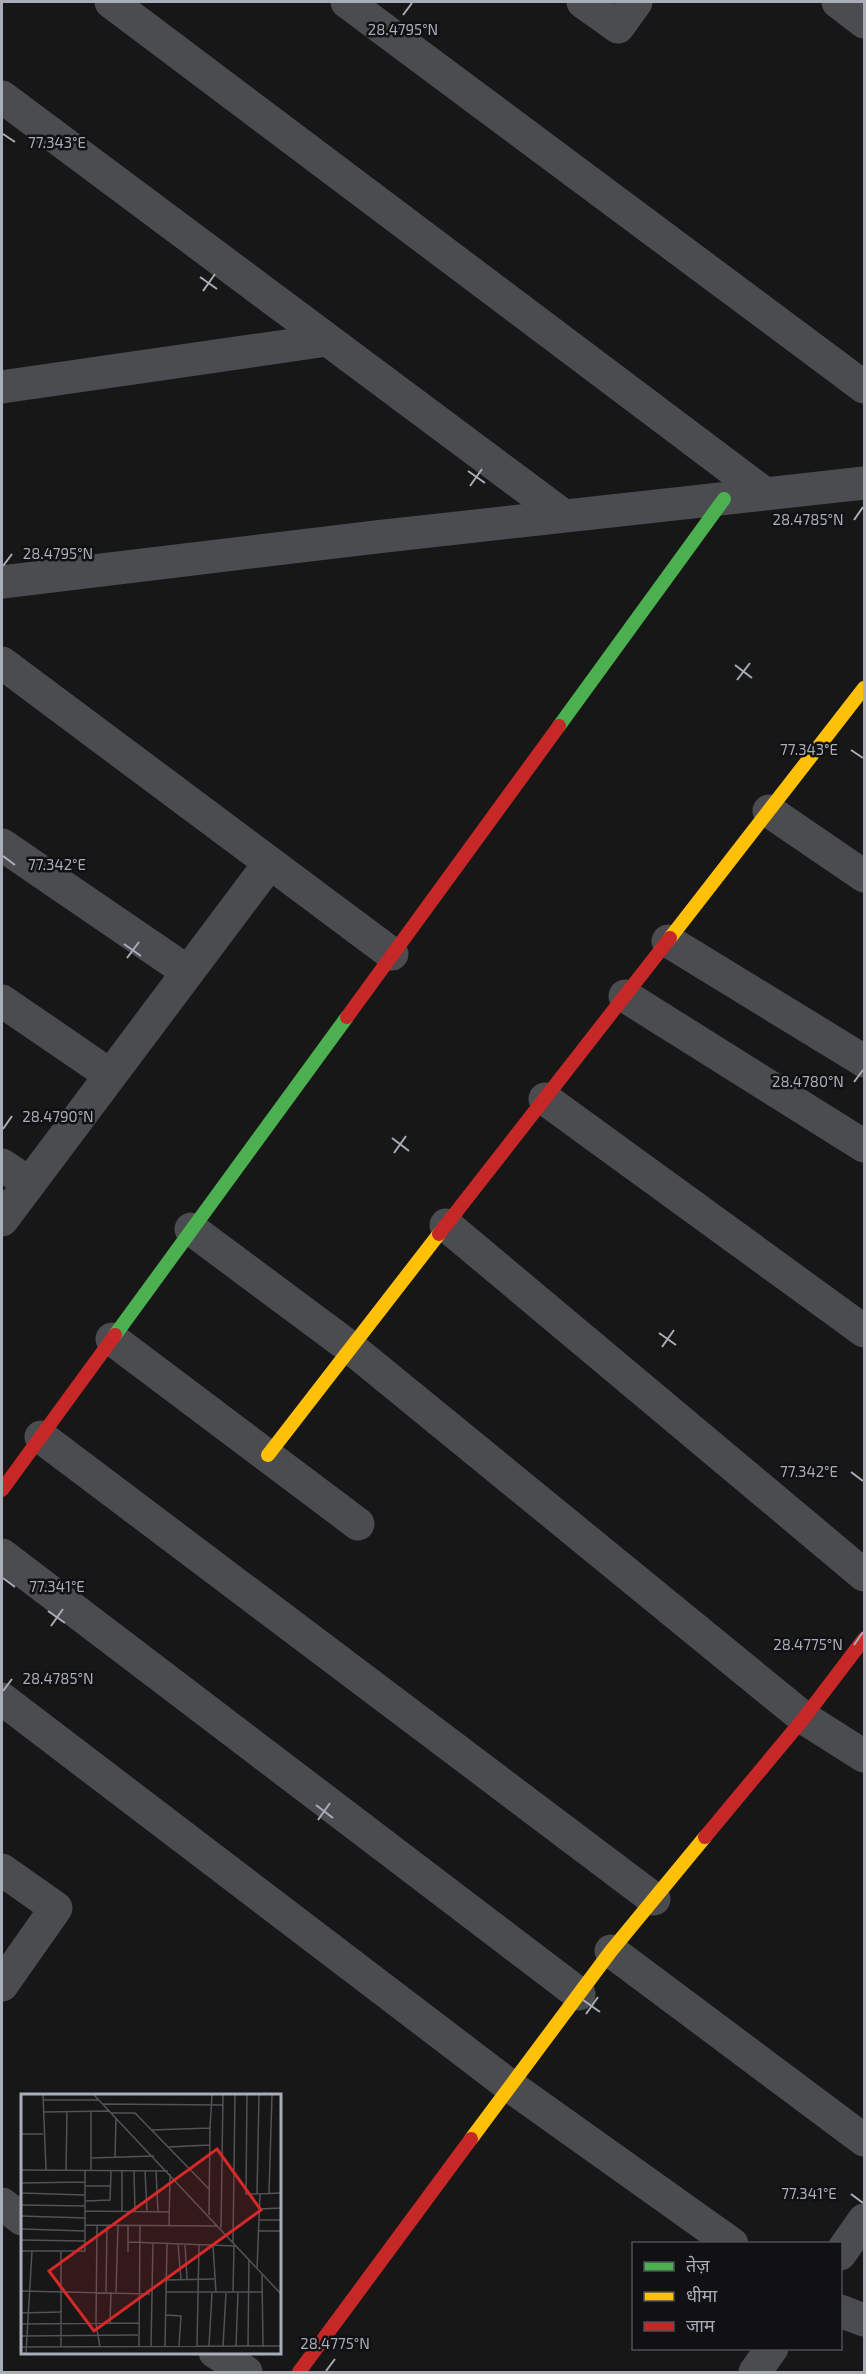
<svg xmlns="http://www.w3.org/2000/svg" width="866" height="2374" viewBox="0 0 866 2374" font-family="'Exo 2','Noto Sans Devanagari',sans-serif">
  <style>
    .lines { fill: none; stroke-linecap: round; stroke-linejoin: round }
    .street { stroke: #4b4c50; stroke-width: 33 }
    .fast { stroke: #4caf50; stroke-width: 14 }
    .slow { stroke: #ffc107; stroke-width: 14 }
    .jam { stroke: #c62828; stroke-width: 14 }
    .ticks { fill: none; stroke: #a8adb8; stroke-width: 2 }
    .inset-road { fill: none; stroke: #515357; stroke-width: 1.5 }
    .view { fill: #d62828; fill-opacity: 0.15; stroke: #d62828; stroke-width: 3 }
    .inset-edge { fill: none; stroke: #a8adb8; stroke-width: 3 }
    .ticks-label { font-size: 15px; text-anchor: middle; fill: #a8adb8; stroke: #111113; stroke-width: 5; stroke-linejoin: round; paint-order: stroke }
  </style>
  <rect width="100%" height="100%" fill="#171717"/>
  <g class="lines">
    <path class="street" d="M111,2L765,494
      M347,2L864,387
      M583,2L618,27L636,2
      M838,2L864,22
      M2,97L564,516
      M2,387L327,340
      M2,582L376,537L864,483
      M2,663L392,954
      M769,811L864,876
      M2,845L188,972
      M668,941L864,1061
      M625,996L864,1146
      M2,1001L110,1075
      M545,1099L864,1331
      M2,1165L29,1183
      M2,1220L269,864
      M446,1225L864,1575
      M191,1229L351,1348L804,1718L864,1756
      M112,1339L358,1524
      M41,1437L654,1899
      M2,1555L579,1994
      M2,1699L510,2086L732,2244
      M2,1870L56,1908L2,1985
      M611,1951L864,2140
      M2,2204L22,2219
      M840,2254L864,2220
      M840,2311L864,2320
      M215,2352L246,2372
      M755,2372L772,2348"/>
    <path class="fast" d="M559,726L724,499
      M115,1335L347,1017"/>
    <path class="slow" d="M670,938L864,688
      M268,1455L439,1234
      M471,2139L611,1951L705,1837"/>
    <path class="jam" d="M347,1017L559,726
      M439,1234L670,938
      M2,1490L115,1335
      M705,1837L804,1718L864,1639
      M299,2372L471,2139"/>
  </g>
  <path class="ticks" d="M403,15L412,3M3,134L15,142M200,277L217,289M203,291L215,274M468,471L485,483M470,486L482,469M854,520L863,507M3,566L12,554M735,665L752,678M737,680L750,663M851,750L863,758M3,856L15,865M124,944L141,956M127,958L139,942M854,1082L863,1070M3,1129L12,1116M392,1138L409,1151M394,1153L406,1136M659,1333L676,1345M662,1347L674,1330M851,1472L863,1481M3,1578L15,1587M48,1611L65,1623M51,1626L63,1609M854,1645L863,1632M3,1691L12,1679M316,1805L333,1818M318,1820L330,1803M583,2000L600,2012M586,2014L598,1997M851,2194L863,2203M326,2371L335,2359"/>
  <g transform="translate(21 2094)">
    <rect width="260" height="260" fill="#171717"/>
    <path class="inset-road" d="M22,1L25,76M73,1L260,200M226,1L225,100H236M238,1L236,100L260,99M22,6H78M82,10L202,11M22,18L89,17M90,19H114L188,95M189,34L191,1M130,36L189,34L188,121M0,40H22M147,53L189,51M94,63L95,24M70,64L133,62M0,76L147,77M45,76L46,18M70,76V17M101,77V117M113,77L114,118M124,77L126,118M135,77L137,118M0,89L64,88M64,92H89M0,99L64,101M248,99L251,1M64,107L89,106L90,77M0,111L64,112M238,115L260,114M64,117L149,118M0,122L64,124M238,126H260M64,131L197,132M76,131L75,230L79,253M148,132L149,80M200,134L202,1M0,135L64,137M237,137H260M0,146L64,147M107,148L215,152M212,148L214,1M157,150L160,185M164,150L166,185M192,151L195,199M0,157H64V76M107,158V131M236,175L239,100M241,180L242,253M146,186L193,185M0,197L129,200M85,198L86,131M95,198L97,131M146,198H241M212,198L213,152M0,219L41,218M145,221L160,222L158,252M89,229L90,198M0,230L118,229M0,242L117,241M176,252L178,151M188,252L191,199M202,252L205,199M215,252L217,198M227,252L228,165M0,253L260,252M40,253V157M118,253L119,131M130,253L132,149M144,253L146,150M5,259L11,157"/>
    <path class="view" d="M196,55L240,116L73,237L28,177Z"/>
    <rect width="260" height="260" class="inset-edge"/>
  </g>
  <g class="ticks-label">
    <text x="403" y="35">28.4795°N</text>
    <text x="57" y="148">77.343°E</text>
    <text x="808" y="525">28.4785°N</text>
    <text x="58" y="559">28.4795°N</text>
    <text x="809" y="755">77.343°E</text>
    <text x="57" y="870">77.342°E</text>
    <text x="808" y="1087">28.4780°N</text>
    <text x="58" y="1122">28.4790°N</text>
    <text x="809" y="1477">77.342°E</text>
    <text x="57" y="1592">77.341°E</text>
    <text x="808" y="1650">28.4775°N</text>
    <text x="58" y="1684">28.4785°N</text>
    <text x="809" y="2199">77.341°E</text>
    <text x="335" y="2349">28.4775°N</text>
  </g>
  <rect width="866" height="2374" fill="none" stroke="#a8adb8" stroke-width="6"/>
  <rect x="632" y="2242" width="210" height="108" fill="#111113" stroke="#4d4f55" stroke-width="1.5"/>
  <rect x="644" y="2262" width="30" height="9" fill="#4caf50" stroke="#4d4f55" stroke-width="1.5"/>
  <text x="686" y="2272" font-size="18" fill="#a8adb8">तेज़</text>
  <rect x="644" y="2292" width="30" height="9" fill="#ffc107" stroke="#4d4f55" stroke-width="1.5"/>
  <text x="686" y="2302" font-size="18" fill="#a8adb8">धीमा</text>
  <rect x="644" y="2322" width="30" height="9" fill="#c62828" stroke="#4d4f55" stroke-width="1.5"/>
  <text x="686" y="2332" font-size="18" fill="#a8adb8">जाम</text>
</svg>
